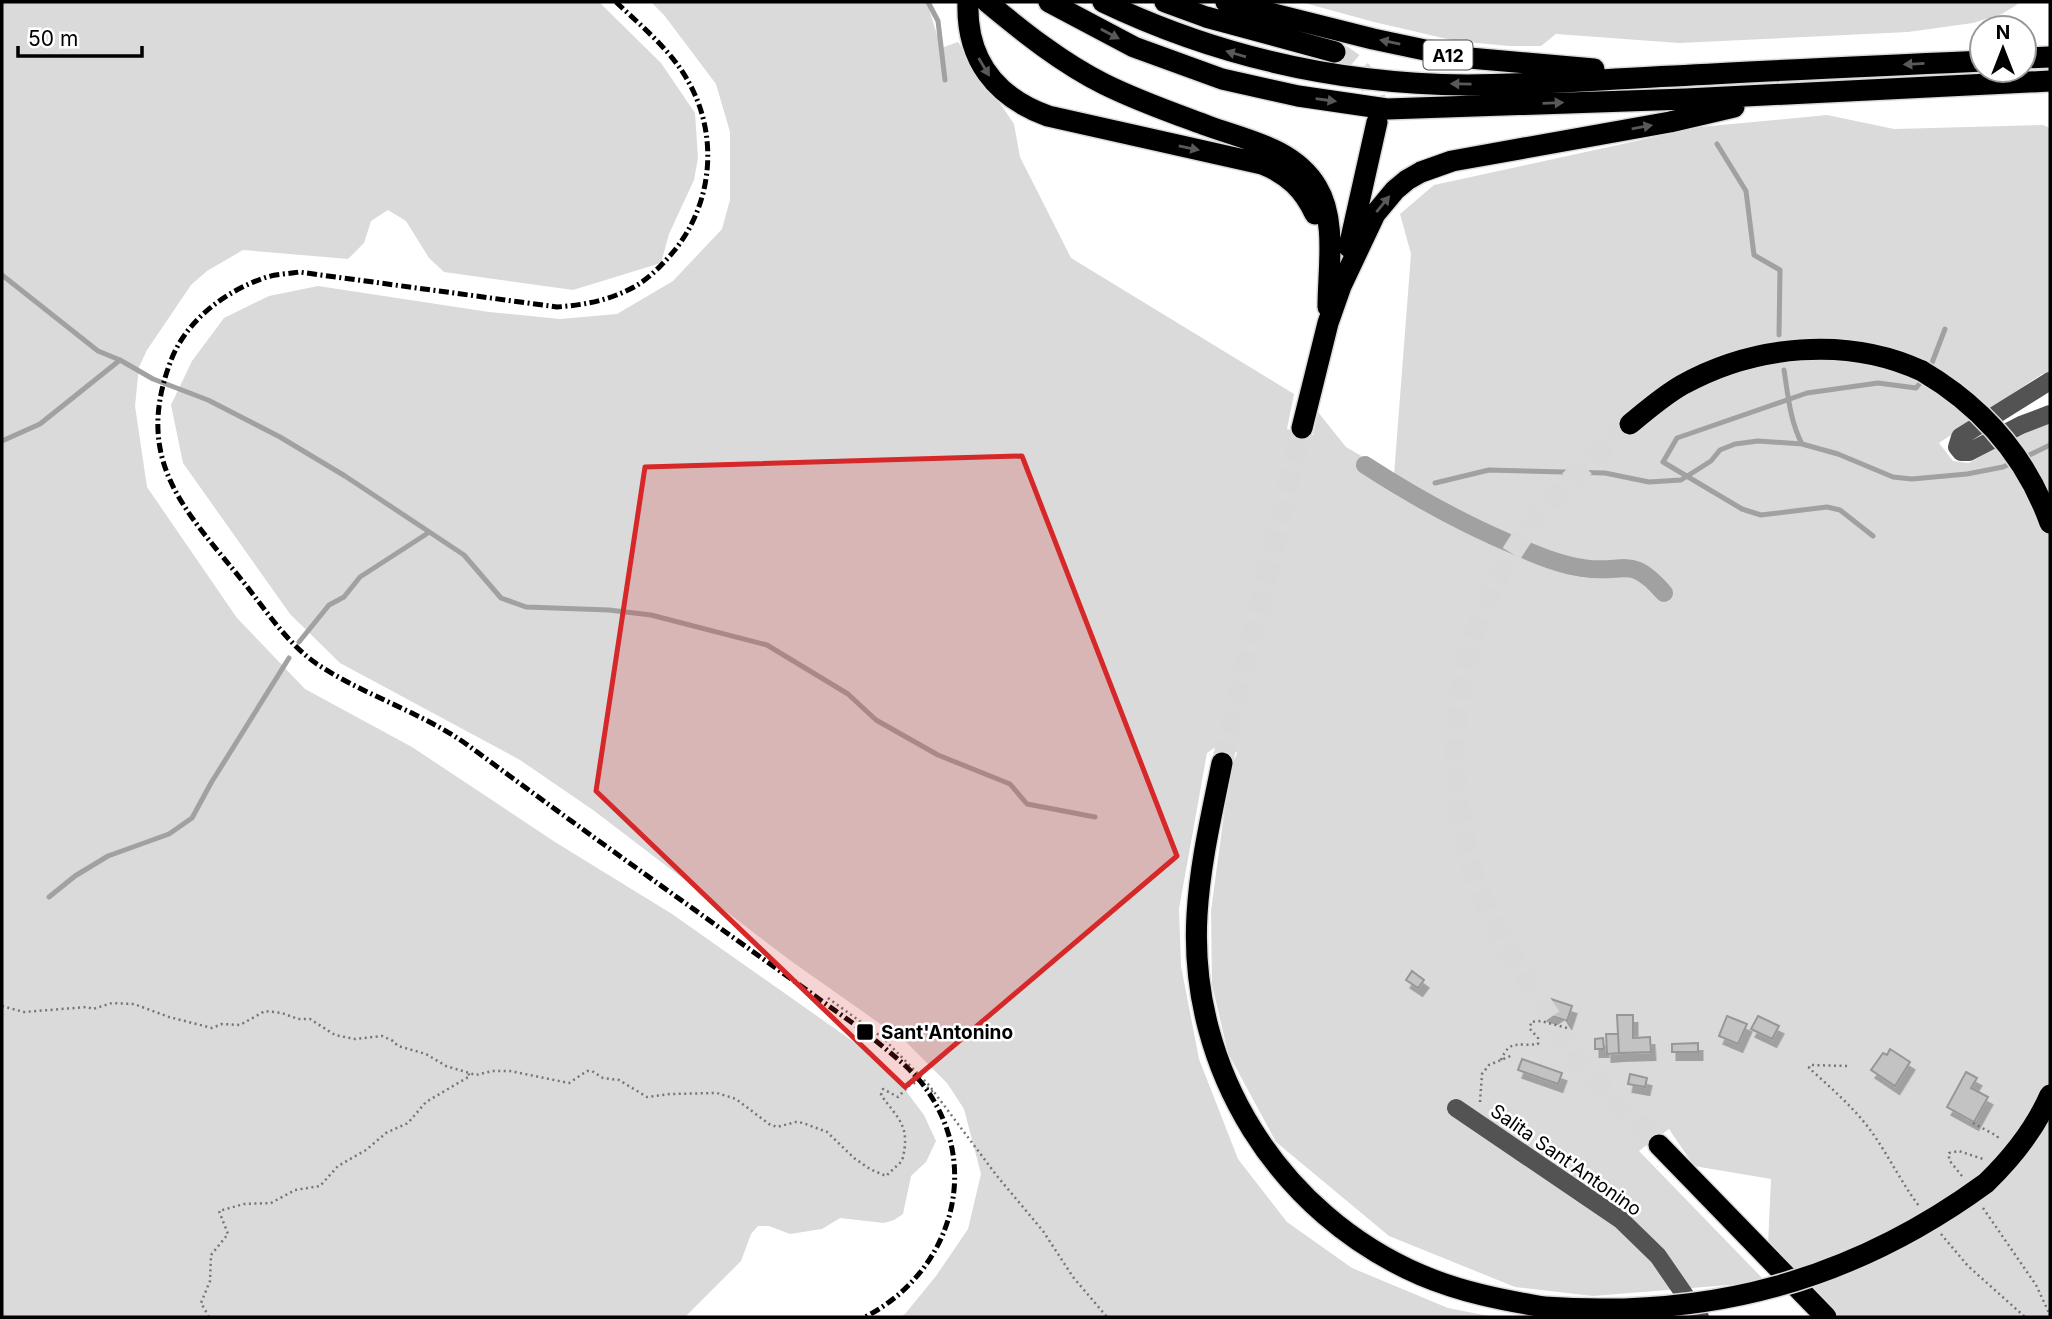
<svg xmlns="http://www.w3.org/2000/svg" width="2052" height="1319" viewBox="0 0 2052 1319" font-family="Inter,sans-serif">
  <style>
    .green { fill: #dadada }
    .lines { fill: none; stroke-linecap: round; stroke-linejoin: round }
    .stream { stroke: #a1a1a1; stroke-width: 5 }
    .canal { stroke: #a1a1a1; stroke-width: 18 }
    .building { fill: #c3c3c3; stroke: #979797; stroke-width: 2; filter: url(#shadow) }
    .highway-tunnel { stroke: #d9d9d9; stroke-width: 21; stroke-dasharray: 21 10; stroke-linecap: butt }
    .highway-casing { stroke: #dbdbdb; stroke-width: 24 }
    .path { stroke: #757575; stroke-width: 2.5; stroke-dasharray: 2 3.5; stroke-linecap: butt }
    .minor { stroke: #535353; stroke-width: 18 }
    .highway { stroke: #000; stroke-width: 21 }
    .rail { stroke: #000; stroke-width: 5; stroke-dasharray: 10 3.5 2 3.5; stroke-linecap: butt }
    .highway-bridge-casing { stroke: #dbdbdb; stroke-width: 24; stroke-linecap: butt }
    .highway-bridge { stroke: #000; stroke-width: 21 }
    .oneway { fill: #595959 }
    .marked { fill: #d62828; fill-opacity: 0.2; stroke: #d62828; stroke-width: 5; stroke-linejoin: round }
    .poi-dot { fill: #000; stroke: #fff; stroke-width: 2.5 }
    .labels { text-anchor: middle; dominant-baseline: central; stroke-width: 5; stroke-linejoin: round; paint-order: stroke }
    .shield { fill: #fff; stroke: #4c4c4c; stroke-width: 2 }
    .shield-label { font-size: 18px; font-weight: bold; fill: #000 }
    .poi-label { font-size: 19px; font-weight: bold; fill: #000; stroke: #fff; text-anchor: start }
    .street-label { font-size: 19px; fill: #000; stroke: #fff }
  </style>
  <defs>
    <filter id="shadow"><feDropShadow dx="4.5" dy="8" stdDeviation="0" flood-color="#0004"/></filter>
  </defs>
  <rect width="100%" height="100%" fill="#fff"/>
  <path class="green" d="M2,2H599L661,63L695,113L698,158L694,180L669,234L661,263L573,290L444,272L429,258L406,221L388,210L371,221L364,243L348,259L243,250L207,271L191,285L147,350L139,367L135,406L147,487L237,618L305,689L412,747L555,842L672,914L871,1054L903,1087L924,1115L936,1141L926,1162L911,1176L903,1214L894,1220L884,1223L840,1218L822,1229L790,1234L769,1226H758L751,1234L741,1261L685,1317H2Z
    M651,2H927L941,48L958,42L1014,124L1020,157L1071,258L1294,394L1287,429L1313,435L1318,412L1346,447L1394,475L1411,254L1400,214L1434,185L1700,127L1827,115L1894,129L2043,125L2050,128V373L2042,374L1939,443L1953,461L1969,463L2025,431L2050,421V1317H1838L1768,1245L1771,1179L1694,1166L1669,1129L1639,1151L1766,1282L1593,1296L1515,1287L1389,1236L1276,1142L1228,1053L1212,985L1211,911L1230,769L1237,753L1230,745L1220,744L1207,753L1179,909L1181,966L1199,1059L1238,1159L1287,1222L1352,1268L1448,1308L1494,1317H899L905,1314L936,1276L968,1229L981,1174L964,1109L947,1083L906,1042L791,961L593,810L520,760L340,663L290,614L183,463L171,405L192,361L224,318L269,296L318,286L489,312L560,319L617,314L673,281L722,229L730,200V132L716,84L664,15Z
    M1301,2H2021L2002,14L1973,23L1908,32L1679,43L1556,34L1541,46H1509L1456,41L1374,22Z"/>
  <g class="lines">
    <path class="stream" d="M928,2L938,21L945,80
      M1717,144L1746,191L1754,255L1780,270L1779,335
      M2,275L98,351L120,360L153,379L208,400L280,437L345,476L464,555L501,598L526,607L609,610L651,615L767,645L848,694L876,720L938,755L1010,784L1027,804L1095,817
      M1930,368L1945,329
      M1784,370C1788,395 1790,421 1802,444
      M2,441L40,424L120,360
      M2023,458L2050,445
      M1435,483L1489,470L1605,473L1649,482L1681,480L1711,461L1720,450L1735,444L1758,441L1802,444L1838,454L1893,477L1912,479L1967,474L2003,467L2014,462
      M1873,536L1840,510L1827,507L1761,515L1742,509L1663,462L1677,438L1807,393L1878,383L1916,388L1925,377
      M299,642L329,605L344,597L360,577L428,533
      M49,897L75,876L108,856L169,834L192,818L211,783L289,658"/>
    <path class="canal" d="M1365,465C1413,496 1463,524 1516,546C1537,555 1560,565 1583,568C1624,575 1630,553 1664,593"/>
  </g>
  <path class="building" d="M1412,971L1424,980L1418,988L1406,980Z
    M1548,998L1572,1006L1567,1021L1543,1013Z
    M1617,1015H1633V1038L1650,1037L1651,1052L1619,1053Z
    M1727,1016L1747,1024L1738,1044L1719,1036Z
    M1758,1016L1779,1026L1772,1039L1751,1029Z
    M1606,1034H1618L1619,1053L1607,1054Z
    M1603,1038L1604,1049H1595V1039Z
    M1698,1043V1052H1672V1044Z
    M1890,1049L1910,1062L1895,1086L1871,1070L1883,1053L1887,1055Z
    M1522,1059L1562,1073L1558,1084L1518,1070Z
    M1966,1072L1977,1078L1971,1088L1988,1097L1974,1122L1947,1107Z
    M1630,1074L1647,1078L1645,1087L1628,1084Z"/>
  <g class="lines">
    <path class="highway-tunnel" d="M1335,52C1364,66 1379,90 1377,122
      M1630,424C1589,462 1545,500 1515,548C1448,654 1437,786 1484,902C1498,937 1527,980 1547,1012C1560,1031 1571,1051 1585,1069C1606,1097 1635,1120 1659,1145
      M1222,763L1302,428"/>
    <defs>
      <path id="highway" d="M968,2C966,59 995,97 1048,116L1262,164C1288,174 1304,190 1315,214
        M987,2C1023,32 1062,63 1104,84C1138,101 1173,113 1208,126C1246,140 1294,148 1317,187C1337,220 1328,269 1328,307
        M1049,2L1134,47L1222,79L1298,96L1387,109L1686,99L2050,81
        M1103,2C1218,57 1340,84 1467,85C1536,85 1605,79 1674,76C1777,70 1879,66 1982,61
        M1165,2L1206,17L1335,52
        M1226,2L1373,39L1458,57L1594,69
        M2024,58L2050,57
        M1349,247L1377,122
        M1630,424C1647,410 1663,396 1682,385C1754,345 1847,336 1922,371
        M1302,428L1328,323L1341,286L1375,214L1395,190L1407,180L1421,172L1452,161L1670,122L1734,107
        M1222,763C1212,813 1200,863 1197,915C1188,1069 1279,1214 1421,1275C1461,1292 1502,1300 1544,1307
        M1659,1145L1826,1317
        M1986,1183C2013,1157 2035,1129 2050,1095"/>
    </defs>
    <use href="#highway" class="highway-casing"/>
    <path class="path" d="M828,998L883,1038L928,1084L997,1176L1043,1231L1073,1277L1107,1317
      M2,1006L24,1012L87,1007L93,1009L112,1003L134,1004L169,1017L212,1028L222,1024L240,1025L265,1011L282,1013L298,1019H310L335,1035L355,1039L382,1036L393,1041L398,1046L426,1054L446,1066L476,1075L492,1071H510L569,1083L587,1071H592L603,1078L619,1080L647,1097L670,1094L717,1093L736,1099L769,1124L777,1127L796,1122L803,1123L827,1132L854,1158L870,1169L886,1176L902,1161C911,1126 899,1120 881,1095L883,1089L898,1097L910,1085L920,1081L934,1093
      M1501,1060C1510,1038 1519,1047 1538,1044V1038L1530,1029L1531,1022L1541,1021L1567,1028
      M1847,1066L1810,1065L1809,1068C1830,1087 1851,1105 1868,1127C1887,1152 1900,1181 1919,1206
      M1480,1102L1482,1074L1489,1065L1513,1055
      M1973,1123L1997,1136L1999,1139
      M1962,1176L1949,1160V1153L1959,1151L1983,1159
      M1983,1208L2036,1285L2050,1315
      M1941,1234L1968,1266L2025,1317
      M209,1317L201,1303L210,1281L211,1255L228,1234L219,1211L244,1204L271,1203L295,1190L320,1186L338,1166L366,1150L386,1133L408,1123L426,1102L470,1076L467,1072"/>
    <path class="minor" d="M2050,381L1960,437L1957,447L1961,452H1969L2021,425L2050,414
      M1456,1108L1621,1220L1658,1256L1700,1317"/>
    <use href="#highway" class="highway"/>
    <path class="rail" d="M616,2C641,26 671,50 688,81C719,135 713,203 674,251C663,264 650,278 634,287C610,300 585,305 557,307L299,272C288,274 275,274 264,278C224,292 185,321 170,363C133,463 187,512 245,584C267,612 288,644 317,664C365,696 422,712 469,746C600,843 733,937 865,1032C884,1048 905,1063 921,1082C985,1163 953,1272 865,1317"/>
    <defs>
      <path id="highway-bridge" d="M1922,371C1983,407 2026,456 2050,523
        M1544,1307C1709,1319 1852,1281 1986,1183"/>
    </defs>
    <use href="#highway-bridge" class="highway-bridge-casing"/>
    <use href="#highway-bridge" class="highway-bridge"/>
  </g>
  <defs><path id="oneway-solid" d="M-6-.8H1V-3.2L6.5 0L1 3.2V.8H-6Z" transform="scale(1.75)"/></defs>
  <g class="oneway">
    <use href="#oneway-solid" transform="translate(1110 34) rotate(28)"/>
    <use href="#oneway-solid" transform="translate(1390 42) rotate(-168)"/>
    <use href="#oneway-solid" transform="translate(1236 54) rotate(-164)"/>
    <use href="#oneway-solid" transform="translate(1914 64) rotate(177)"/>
    <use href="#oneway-solid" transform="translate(984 67) rotate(59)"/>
    <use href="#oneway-solid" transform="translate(1461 84) rotate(-179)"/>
    <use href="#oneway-solid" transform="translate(1326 100) rotate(8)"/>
    <use href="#oneway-solid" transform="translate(1553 103) rotate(-2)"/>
    <use href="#oneway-solid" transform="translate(1642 127) rotate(-10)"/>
    <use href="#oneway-solid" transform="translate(1189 148) rotate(12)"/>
    <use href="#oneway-solid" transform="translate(1383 204) rotate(-51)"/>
  </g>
  <path class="marked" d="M1022,456L1177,856L905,1087L596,791L645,467Z"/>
  <rect class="poi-dot" x="856" y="1023" width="18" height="18" rx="3.5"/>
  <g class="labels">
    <rect class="shield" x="1423.5" y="40.5" width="49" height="29" rx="5"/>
    <g class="shield-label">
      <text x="1448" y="55">A12</text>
    </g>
    <g class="poi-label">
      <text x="881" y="1032">Sant'Antonino</text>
    </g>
    <g class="street-label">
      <text transform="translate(1566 1160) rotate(35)">Salita Sant'Antonino</text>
    </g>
  </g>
  <rect width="2052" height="1319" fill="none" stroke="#000000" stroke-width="7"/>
  <g transform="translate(2003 49)"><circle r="33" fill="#ffffff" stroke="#999999" stroke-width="2"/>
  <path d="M0-5L12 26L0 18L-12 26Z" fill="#000000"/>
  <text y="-10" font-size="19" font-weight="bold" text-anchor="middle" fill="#000000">N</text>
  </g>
  <path d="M18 46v10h124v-10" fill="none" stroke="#000000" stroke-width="3.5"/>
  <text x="28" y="46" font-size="21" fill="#000000" stroke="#ffffff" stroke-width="5" paint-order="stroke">50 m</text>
</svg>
